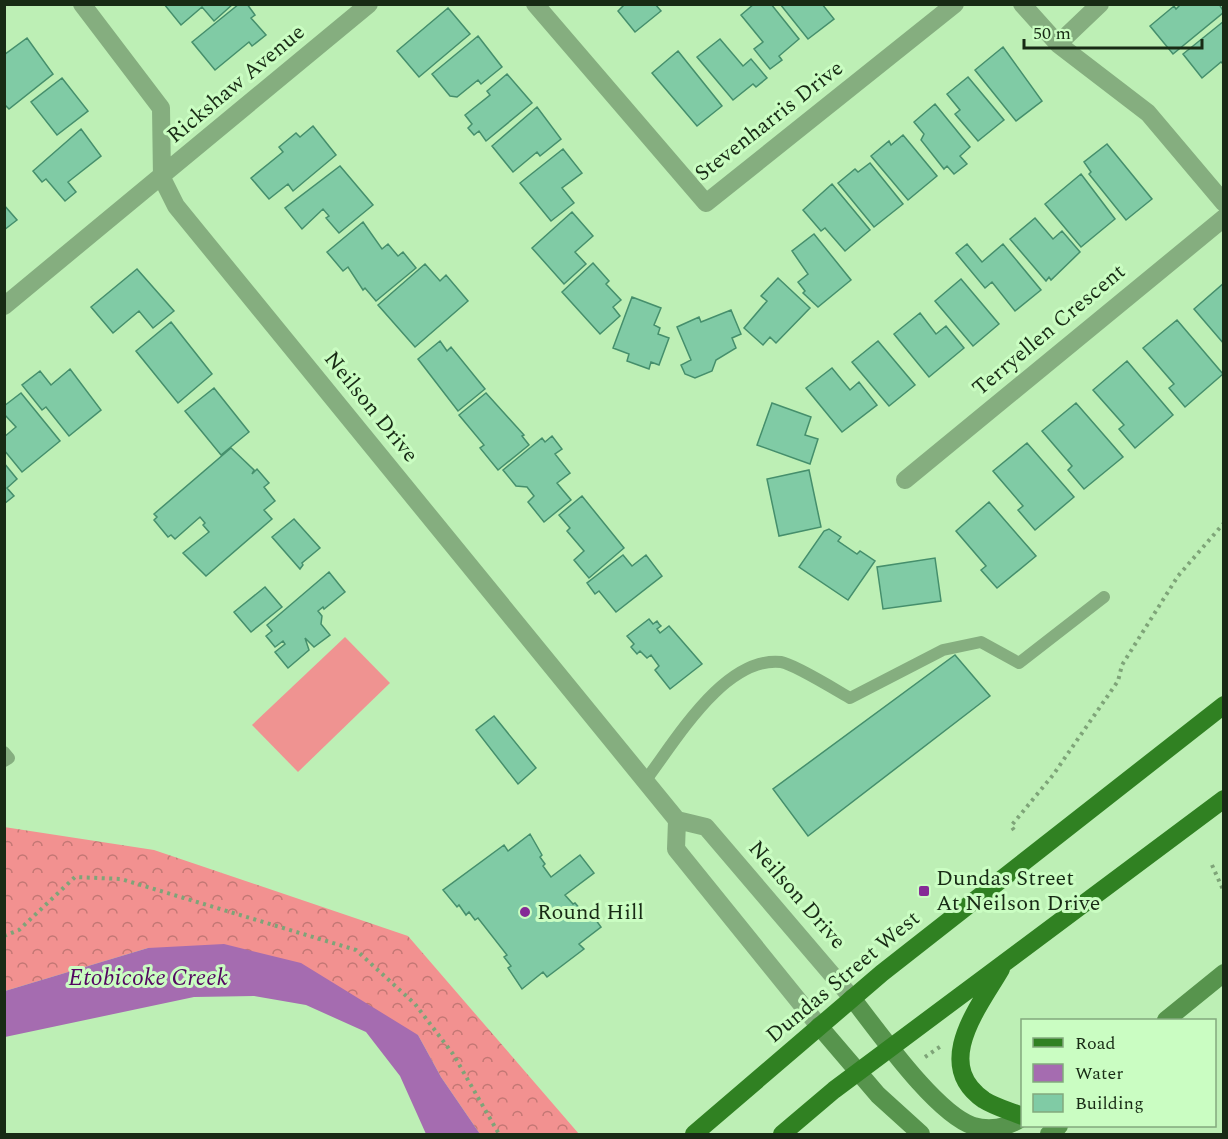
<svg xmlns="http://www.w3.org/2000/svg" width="1228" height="1139" viewBox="0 0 1228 1139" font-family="Spectral,serif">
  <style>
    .forest { fill: url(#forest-crowns) }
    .pitch { fill: #ef9391 }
    .water { fill: #a56cb0 }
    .building { fill: #80cba5; stroke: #458f6c; stroke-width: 1.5 }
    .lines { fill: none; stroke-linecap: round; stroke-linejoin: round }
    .path { stroke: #7ea478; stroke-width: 4; stroke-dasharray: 3 4.5; stroke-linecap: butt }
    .service { stroke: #85ae7f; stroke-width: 12 }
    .minor { stroke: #85ae7f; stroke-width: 18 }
    .secondary { stroke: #57944d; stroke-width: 18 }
    .primary { stroke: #308122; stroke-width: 18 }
    .poi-dot { fill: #852a96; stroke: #cafdc2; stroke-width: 2 }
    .labels { text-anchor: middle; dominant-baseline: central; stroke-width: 6; stroke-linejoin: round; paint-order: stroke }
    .street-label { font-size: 22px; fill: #182b15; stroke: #cafdc2 }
    .poi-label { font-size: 22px; fill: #182b15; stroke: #cafdc2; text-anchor: start }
    .water-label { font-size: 24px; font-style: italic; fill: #530660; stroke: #cafdc2 }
  </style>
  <defs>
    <pattern id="forest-crowns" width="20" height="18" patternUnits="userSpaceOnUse" patternTransform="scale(1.5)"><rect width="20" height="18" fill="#f29190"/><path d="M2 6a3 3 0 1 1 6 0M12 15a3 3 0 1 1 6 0" fill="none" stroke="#c37774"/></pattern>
  </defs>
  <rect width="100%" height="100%" fill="#bdefb5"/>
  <path class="forest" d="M4,827L154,850L408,936L579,1134H480L441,1077L418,1035L148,948L5,991Z"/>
  <path class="pitch" d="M345,637L390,683L298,772L252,725Z"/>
  <path class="water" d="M224,944L301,963L418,1035L441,1077L480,1134H426L400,1076L366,1032L306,1005L254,996L194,997L5,1037V991L148,948Z"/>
  <path class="building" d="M164,4H233L214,21L202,7L181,25Z
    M239,4H247L255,15L251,18L266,35L252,46L249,42L215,70L192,42Z
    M625,4H655L661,11L635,32L618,11Z
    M754,4H771L799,39L779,56L782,60L770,69L754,49L763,42L741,15Z
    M780,4H822L834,19L808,39Z
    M1181,4H1219L1224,12L1173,54L1150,26L1174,6L1176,9Z
    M448,8L470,34L419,77L397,51Z
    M1224,21V65L1221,62L1202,78L1183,54Z
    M478,36L502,67L481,84L478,80L457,97L450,96L432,74Z
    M27,38L53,74L9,109L4,104V55Z
    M720,39L743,66L751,59L767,78L756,87L753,84L733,100L697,57Z
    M1003,47L1042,101L1016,121L975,70Z
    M678,51L722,106L697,126L652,73Z
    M507,74L532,103L486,141L479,131L474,135L468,128L472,124L465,115L490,95L487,91Z
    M968,77L1004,120L978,141L955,114L960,110L947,94Z
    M62,78L88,111L57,135L31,102Z
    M935,104L970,147L960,156L967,164L954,174L947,166L944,169L921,140L924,134L914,122Z
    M537,107L561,139L540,156L537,152L513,172L492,146Z
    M313,126L336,155L293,191L288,184L269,199L251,178L283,152L279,147L296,133L300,137Z
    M81,129L101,156L68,182L76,192L65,201L46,179L42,182L33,171Z
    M903,135L937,176L908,200L871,156L889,141L891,145Z
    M1107,144L1152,199L1126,220L1089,174L1091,172L1084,162Z
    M563,149L582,173L562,188L574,203L551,221L520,183Z
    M870,163L903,204L874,227L838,183L855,169L858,172Z
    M340,166L373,205L339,233L326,218L329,216L323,209L302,229L285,208Z
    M1081,174L1115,219L1081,247L1045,204Z
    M832,184L870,230L845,251L825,228L821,231L803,210Z
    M4,205L17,220L4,230Z
    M572,212L593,236L575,252L586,264L564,284L532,248Z
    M1035,218L1053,239L1062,231L1080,252L1051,280L1049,277L1046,281L1010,239Z
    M363,222L382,249L388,244L398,256L403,252L416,268L376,301L365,288L363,290L348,267L343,271L327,252Z
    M814,234L851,280L818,307L803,293L805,291L798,282L808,274L792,251Z
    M967,244L982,262L1003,244L1041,290L1015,311L992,282L985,288L956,253Z
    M593,263L609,281L606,284L621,300L613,307L620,316L600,334L562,292Z
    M425,264L440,281L446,275L468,301L415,347L378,305Z
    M137,269L174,311L153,328L139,311L113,333L91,307Z
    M778,278L810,308L776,343L770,337L763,345L744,328L767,301L761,296Z
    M961,279L999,324L973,346L935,301Z
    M1224,283V344L1194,309Z
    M632,297L661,308L654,325L660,328L658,334L669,338L659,365L651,362L649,369L627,361L629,354L613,348Z
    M731,310L741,334L732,338L736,348L716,360L712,371L695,378L685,374L681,365L691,360L677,327L699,317L701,322Z
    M920,313L936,334L946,326L964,348L929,377L894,334Z
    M1177,320L1223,374L1185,407L1169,388L1174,384L1143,348Z
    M171,322L212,374L178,403L136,351Z
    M440,341L447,351L451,347L485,389L458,411L418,359Z
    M878,341L915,385L889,406L852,362Z
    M1127,361L1173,415L1135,448L1119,429L1124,425L1093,390Z
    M832,368L850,390L859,382L877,405L842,432L806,388Z
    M70,369L101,410L69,436L46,407L42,410L22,385L40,371L51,385Z
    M214,388L249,432L221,455L185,411Z
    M21,393L60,441L22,472L4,450V437L16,427L4,414V406Z
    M486,393L524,435L522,436L529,445L498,470L480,448L484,445L459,415Z
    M772,403L811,417L805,435L818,439L810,464L757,445Z
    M1076,403L1123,457L1084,489L1068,470L1072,466L1042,431Z
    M552,436L562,449L555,454L570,473L557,483L571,500L544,522L528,502L534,496L527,487L516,486L503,470L542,438L545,442Z
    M1027,443L1074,497L1035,530L1018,510L1023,506L993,471Z
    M231,448L254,470L252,474L257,469L269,483L264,487L275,501L264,510L272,519L206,576L183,553L209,532L203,525L205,523L200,517L175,539L171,535L168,537L154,520L157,517L154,514Z
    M4,463L17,479L7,488L14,496L4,504Z
    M809,470L821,527L779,536L767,479Z
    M582,496L624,548L589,578L574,560L584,551L567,531L570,528L559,515Z
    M989,502L1036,556L997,588L981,570L986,566L956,531Z
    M294,519L320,548L302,563L303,565L300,569L272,537Z
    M829,529L841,537L838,541L857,554L860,551L875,561L848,600L799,567L824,531Z
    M623,555L632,566L646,555L662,576L616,612L599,591L595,594L587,583Z
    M935,558L941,601L883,609L877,567Z
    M329,572L345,592L324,609L323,607L318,611L322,616L321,624L330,635L314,647L305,638L309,650L288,668L275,652L285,644L283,641L275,647L266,636L272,631L267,625Z
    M265,587L282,607L251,632L234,612Z
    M649,619L653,624L657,621L659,624L661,626L657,629L660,633L669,626L702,664L670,689L655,670L659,666L651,655L647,658L640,651L637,654L631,647L634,644L627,636Z
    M955,655L990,696L808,836L773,789Z
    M494,716L536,768L518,784L476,730Z
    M530,834L542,855L540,857L545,864L543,866L551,877L580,855L594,873L565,895L573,904L575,903L582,911L584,909L591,918L593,916L601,927L579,944L584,949L547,977L543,972L522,989L508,968L511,966L504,957L507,955L478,918L475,920L469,912L466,915L459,905L457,907L443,890L504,845L508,851Z"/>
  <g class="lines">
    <path class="path" d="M1014,830L1011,826L1053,775L1118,681L1122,665L1178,576L1224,523
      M1212,865L1224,892
      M4,936L19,930L75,877L121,879L356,950L415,1004L453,1054L499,1134
      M925,1057L941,1046"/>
    <path class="service" d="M4,752L9,758L4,761
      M645,781C675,742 724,656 781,662C794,664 836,690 850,698L943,650L981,642L1019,663L1104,597"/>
    <path class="minor" d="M82,4L161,108L162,178L176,206L677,820L706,827L852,998
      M535,4L706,203L955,4
      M1022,4L1058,44L1148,113L1224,203
      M1058,44L1100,4
      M4,306L369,4
      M905,480L1224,218
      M677,820L676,849L819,1026"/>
    <path class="secondary" d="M852,998C878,1031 935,1113 973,1126C991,1131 1008,1127 1022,1118
      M1166,1020L1224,973
      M819,1026L878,1095L921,1134
      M1049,1134L1059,1126"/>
    <path class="primary" d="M1001,969C979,1007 932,1064 984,1100C995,1107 1010,1111 1022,1116
      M694,1134L882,973L1224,705
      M782,1134L834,1090L1224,799"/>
  </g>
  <g class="poi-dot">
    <rect x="918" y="885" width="12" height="12" rx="3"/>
    <circle cx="525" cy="912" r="6"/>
  </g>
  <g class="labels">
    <g class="street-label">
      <text transform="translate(236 84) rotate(-40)">Rickshaw Avenue</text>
      <text transform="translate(769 121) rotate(-38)">Stevenharris Drive</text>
      <text transform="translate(1049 330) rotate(-40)">Terryellen Crescent</text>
      <text transform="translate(371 407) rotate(51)">Neilson Drive</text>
      <text transform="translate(797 895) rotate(49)">Neilson Drive</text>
      <text transform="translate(843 977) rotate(-40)">Dundas Street West</text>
    </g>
    <g class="poi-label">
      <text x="936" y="878">Dundas Street<tspan x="936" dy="25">At Neilson Drive</tspan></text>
      <text x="537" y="912">Round Hill</text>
    </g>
    <g class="water-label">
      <text x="148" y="978">Etobicoke Creek</text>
    </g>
  </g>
  <rect width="1228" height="1139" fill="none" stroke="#182b15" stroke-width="12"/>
  <rect x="1021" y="1019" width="195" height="108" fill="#cafdc2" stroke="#83a97d" stroke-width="1.5"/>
  <rect x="1033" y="1038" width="30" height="9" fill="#308122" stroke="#83a97d" stroke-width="1.5"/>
  <text x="1075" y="1049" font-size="18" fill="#182b15">Road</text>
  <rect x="1033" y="1064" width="30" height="18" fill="#a56cb0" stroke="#83a97d" stroke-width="1.5"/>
  <text x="1075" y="1079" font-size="18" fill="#182b15">Water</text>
  <rect x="1033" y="1094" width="30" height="18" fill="#80cba5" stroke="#83a97d" stroke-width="1.5"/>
  <text x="1075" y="1109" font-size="18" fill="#182b15">Building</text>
  <path d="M1024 39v9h178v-9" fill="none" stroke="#182b15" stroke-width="3"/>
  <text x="1033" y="39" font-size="18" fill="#182b15" stroke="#cafdc2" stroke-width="4.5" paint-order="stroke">50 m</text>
</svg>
